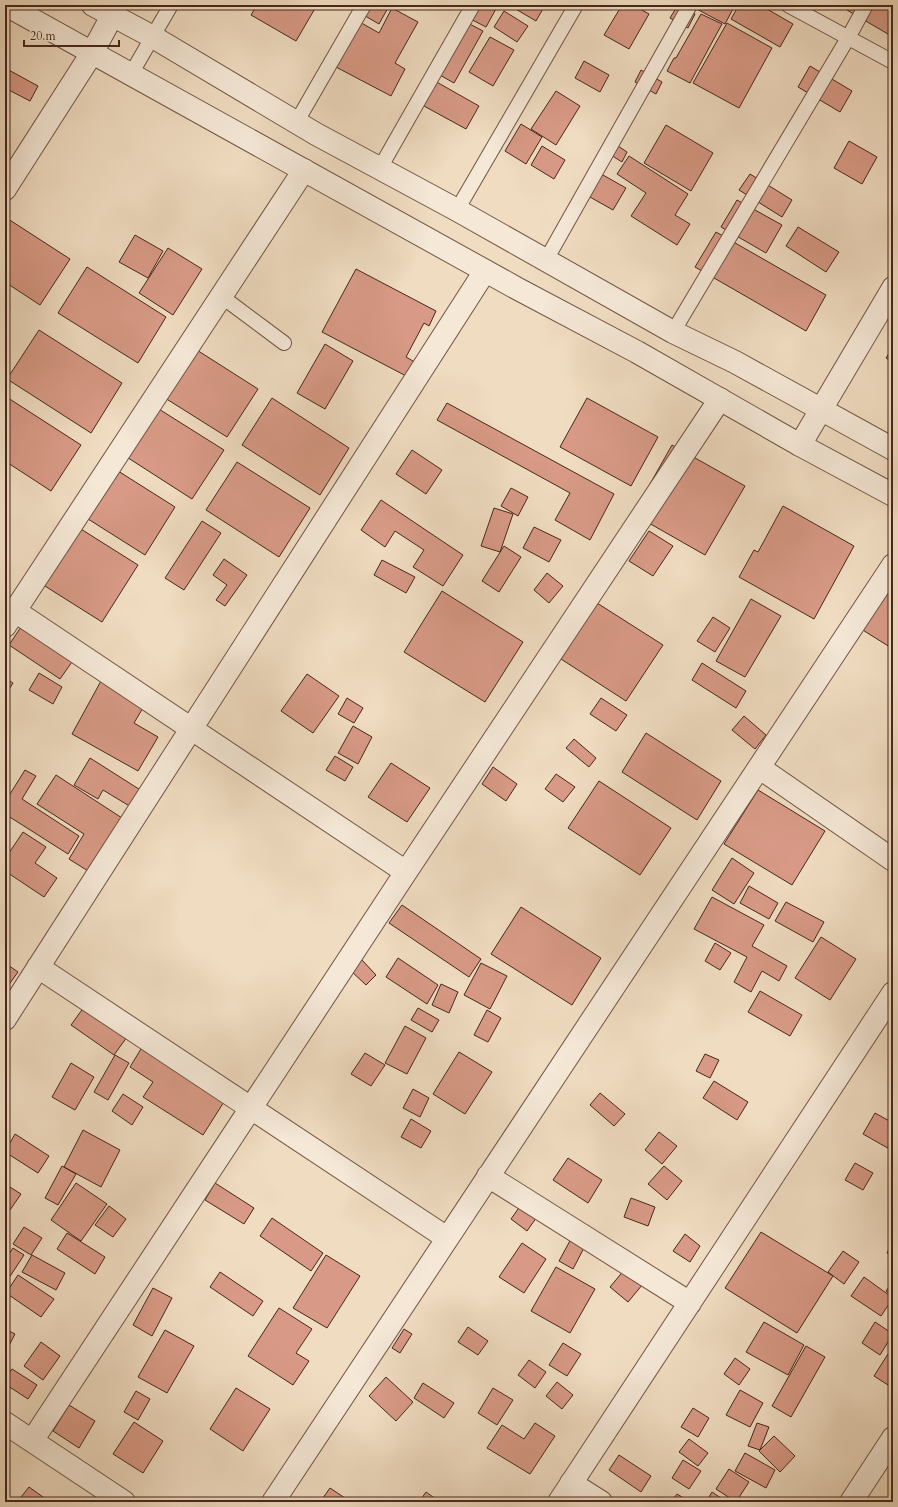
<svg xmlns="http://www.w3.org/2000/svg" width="898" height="1507" viewBox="0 0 898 1507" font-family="Cardo,serif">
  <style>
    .building { fill: #d89a86; stroke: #47271b }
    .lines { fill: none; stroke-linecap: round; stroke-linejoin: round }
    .service-casing { stroke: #715444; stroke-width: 16 }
    .minor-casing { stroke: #715444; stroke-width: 24 }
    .tertiary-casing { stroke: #715444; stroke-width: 24 }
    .service { stroke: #f5e8d7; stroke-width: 14 }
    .minor { stroke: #f5e8d7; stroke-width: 22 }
    .tertiary { stroke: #f5e8d7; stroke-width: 22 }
  </style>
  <rect width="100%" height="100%" fill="#f0dcc1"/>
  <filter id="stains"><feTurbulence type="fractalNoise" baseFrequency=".005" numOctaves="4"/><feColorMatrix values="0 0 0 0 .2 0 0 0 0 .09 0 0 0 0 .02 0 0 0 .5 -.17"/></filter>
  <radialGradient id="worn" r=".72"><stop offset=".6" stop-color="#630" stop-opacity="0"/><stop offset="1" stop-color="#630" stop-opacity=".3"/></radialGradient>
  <path class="building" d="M257,5H317L296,41L251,15Z
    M358,5H387L389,6L379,24L355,10Z
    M466,5H498L486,27L461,14Z
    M516,5H540L544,7L536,21L514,8Z
    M622,5H633L649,14L629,49L604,35Z
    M678,5L695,14L688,28L670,18Z
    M689,5H735L725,24Z
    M739,5H760L793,24L780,47L731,19Z
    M851,5L893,6V37L847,10Z
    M392,8L418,22L395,63L405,69L391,96L334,66L358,21L379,33Z
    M504,11L528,26L517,42L494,27Z
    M701,14L722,24L690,83L667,71L674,58H676Z
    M458,18L483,31L454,83L429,69Z
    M727,23L772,48L739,108L693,83Z
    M490,37L514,50L493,86L469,72Z
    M584,61L609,75L600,92L575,78Z
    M810,66L852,91L840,112L798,87Z
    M5,68L38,86L30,101L5,88Z
    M641,70L662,82L656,94L635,82Z
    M426,76L479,106L466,129L413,100Z
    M556,91L580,106L556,145L531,129Z
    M521,124L542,137L526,164L505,151Z
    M666,125L713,153L691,191L644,163Z
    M609,140L627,152L622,162L603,150Z
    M849,141L877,157L862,184L834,168Z
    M542,146L565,160L554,179L531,165Z
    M629,156L688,194L675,215L690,224L677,245L631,216L646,193L617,174Z
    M594,170L626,188L613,210L581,192Z
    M750,174L792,200L782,217L739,190Z
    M737,200L782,225L766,253L721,227Z
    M5,217L70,259L40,305L5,282Z
    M798,227L839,252L826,272L786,246Z
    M716,232L826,295L806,331L695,267Z
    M135,235L163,251L148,278L119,262Z
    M168,248L202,269L173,315L139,293Z
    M87,267L166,317L138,363L58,313Z
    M356,269L436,311L429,326L424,323L406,357L418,364L410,378L322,332Z
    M5,303L10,306L5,315Z
    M39,330L122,383L91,433L7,379Z
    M325,344L353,361L325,409L297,393Z
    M189,345L258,389L227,437L157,393Z
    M893,347V362L886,358Z
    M5,396L81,445L51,491L5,461Z
    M272,398L349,448L320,495L242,445Z
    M587,398L658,437L631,486L560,447Z
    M447,403L614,494L590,540L555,520L570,493L437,420Z
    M154,406L224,450L192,499L122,454Z
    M672,445L745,486L705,555L633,514Z
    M412,450L442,470L426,494L396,474Z
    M237,462L310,508L279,557L206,510Z
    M107,464L175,507L145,555L77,512Z
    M5,473L9,475L5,484Z
    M511,488L528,497L518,516L501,506Z
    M381,500L463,555L443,586L413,567L424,550L395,531L385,547L361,530Z
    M783,506L854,546L814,619L739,577L754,550L758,552Z
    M494,508L513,514L500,552L481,546Z
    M65,519L138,565L102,622L29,576Z
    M202,521L221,533L184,590L165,578Z
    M534,527L561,540L549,562L523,548Z
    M649,531L673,546L653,576L629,561Z
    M504,546L521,557L499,592L482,581Z
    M224,559L247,575L225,606L216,600L227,585L213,575Z
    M382,560L415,577L406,593L374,575Z
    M893,572V649L858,627Z
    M547,573L563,586L549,603L534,590Z
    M442,591L523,642L485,702L404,652Z
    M751,599L781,616L745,677L716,661Z
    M597,603L663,645L626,701L561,659Z
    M713,617L730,628L715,652L697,641Z
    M23,624L74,659L60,679L9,645Z
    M702,663L746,691L736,708L692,680Z
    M39,673L62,687L53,704L29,690Z
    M307,674L339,696L313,733L281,711Z
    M5,678L13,683L5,696Z
    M101,681L144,706L134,723L158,737L138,771L72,734Z
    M347,698L363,708L354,723L338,714Z
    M601,698L627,715L616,731L590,714Z
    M744,716L766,735L755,749L732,730Z
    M353,726L372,737L358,764L338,753Z
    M646,733L721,781L697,820L622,772Z
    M574,739L596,758L589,767L566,748Z
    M335,756L353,767L345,781L326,770Z
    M90,758L142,791L131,807L103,790L98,799L74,785Z
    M391,763L430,788L407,822L368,797Z
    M493,767L517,784L506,801L482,784Z
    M25,770L36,776L22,799L79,836L68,854L5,814V802Z
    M556,774L575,787L563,802L545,789Z
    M56,775L122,818L88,871L69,859L84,834L37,804Z
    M599,781L671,828L640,875L568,828Z
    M758,790L825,831L792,885L724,844Z
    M23,832L46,847L35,863L57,878L44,897L5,871V859Z
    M732,858L754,873L734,904L712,890Z
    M749,886L778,903L769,919L740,903Z
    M712,897L764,925L752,946L787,966L779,981L762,971L751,992L734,982L747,957L694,929Z
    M786,902L824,922L813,942L775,921Z
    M402,905L481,959L469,977L389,923Z
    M521,907L601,958L572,1005L491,954Z
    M821,937L856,959L830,1000L795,978Z
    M715,943L731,953L720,970L705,961Z
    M398,958L438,985L427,1004L386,977Z
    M361,959L376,975L366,985L350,970Z
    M5,963L18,972L5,990Z
    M481,963L507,976L490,1009L464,995Z
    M441,984L458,992L449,1013L432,1005Z
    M760,991L802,1015L790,1036L748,1012Z
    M84,1007L127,1037L114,1055L71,1025Z
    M418,1008L439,1020L432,1032L411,1020Z
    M487,1010L501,1018L488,1042L474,1035Z
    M405,1026L426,1038L407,1074L385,1063Z
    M144,1044L227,1097L203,1135L143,1097L153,1082L130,1067Z
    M459,1052L492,1072L465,1114L433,1094Z
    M365,1053L385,1065L371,1086L351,1074Z
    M705,1054L719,1060L710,1078L696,1071Z
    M115,1055L129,1063L108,1100L94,1092Z
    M71,1063L94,1077L75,1110L52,1097Z
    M714,1081L748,1102L737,1120L703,1098Z
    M413,1089L429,1098L420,1117L403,1108Z
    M600,1093L625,1114L614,1126L590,1105Z
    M123,1094L143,1107L132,1125L112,1111Z
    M875,1113L893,1123V1151L863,1134Z
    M411,1119L431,1131L421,1148L401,1137Z
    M83,1130L120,1150L101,1187L64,1167Z
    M659,1132L677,1146L662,1164L645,1150Z
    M15,1134L49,1156L38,1173L5,1152Z
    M568,1158L602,1180L588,1203L553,1180Z
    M855,1163L873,1173L863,1190L845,1180Z
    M62,1166L76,1174L58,1205L45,1198Z
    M664,1166L682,1181L667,1200L648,1184Z
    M76,1183L107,1204L81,1241L51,1220Z
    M215,1183L254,1208L244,1224L205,1200Z
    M5,1184L21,1194L10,1210L5,1206Z
    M631,1198L655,1207L648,1226L624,1217Z
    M523,1202L539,1214L527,1231L511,1219Z
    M109,1206L126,1219L113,1237L95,1225Z
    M272,1218L323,1253L311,1271L260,1236Z
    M24,1227L42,1238L31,1255L13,1244Z
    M761,1232L833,1276L797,1333L725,1288Z
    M67,1233L105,1257L95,1274L57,1249Z
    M685,1234L700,1246L690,1262L673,1251Z
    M5,1236L10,1239L5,1248Z
    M572,1237L586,1244L573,1269L559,1261Z
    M893,1241V1256L887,1253Z
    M522,1243L546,1259L524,1293L499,1277Z
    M13,1248L24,1255L5,1284V1260Z
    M843,1251L859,1262L844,1284L828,1272Z
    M32,1255L65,1273L56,1290L22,1272Z
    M326,1255L360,1276L327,1328L293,1308Z
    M556,1267L595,1289L570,1333L531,1311Z
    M625,1269L643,1284L628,1302L610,1287Z
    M220,1272L263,1301L253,1316L210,1287Z
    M18,1275L54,1299L41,1317L6,1293Z
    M864,1277L893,1298L881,1316L851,1296Z
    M893,1281V1296L886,1291Z
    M153,1288L172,1298L152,1336L133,1325Z
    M279,1308L312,1329L296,1353L309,1361L293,1385L248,1356Z
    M764,1322L804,1345L788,1375L746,1352Z
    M875,1322L893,1334L880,1355L862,1343Z
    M468,1327L488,1341L478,1355L458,1342Z
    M5,1329L15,1334L5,1353Z
    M404,1329L412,1334L400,1353L392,1348Z
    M165,1330L194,1346L167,1393L138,1377Z
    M41,1342L60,1356L43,1380L24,1366Z
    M563,1343L581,1354L567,1376L549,1365Z
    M806,1346L825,1357L791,1417L772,1406Z
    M888,1354L893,1357V1384L891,1387L874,1376Z
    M735,1358L750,1369L739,1385L724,1374Z
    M529,1360L546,1372L535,1388L518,1375Z
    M12,1369L37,1385L28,1399L5,1384V1379Z
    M386,1377L413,1402L396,1421L369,1396Z
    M557,1382L573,1395L562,1409L546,1396Z
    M423,1383L454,1403L444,1418L414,1398Z
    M236,1388L270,1409L243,1451L210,1429Z
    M493,1388L513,1400L497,1425L478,1413Z
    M740,1390L763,1403L750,1427L726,1415Z
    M136,1391L150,1399L138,1420L124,1412Z
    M69,1405L95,1421L79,1448L53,1431Z
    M693,1408L709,1418L698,1437L681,1427Z
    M134,1422L163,1441L143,1473L113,1454Z
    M535,1423L555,1436L530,1474L487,1448L502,1425L524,1439Z
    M757,1423L769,1427L760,1450L748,1446Z
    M774,1436L795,1456L780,1472L759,1451Z
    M689,1439L708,1453L698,1466L679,1452Z
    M745,1453L775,1470L766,1488L735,1471Z
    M619,1455L651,1476L641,1492L609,1470Z
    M683,1460L701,1471L689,1489L672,1478Z
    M729,1469L749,1482L736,1502L716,1489Z
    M29,1487L50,1502H17Z
    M330,1488L351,1502H320Z
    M426,1492L440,1502H419Z
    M712,1492L727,1502H706Z
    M677,1494L690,1502H671Z"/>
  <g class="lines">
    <defs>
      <path id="service" d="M788,5L893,62
        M131,74L171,5
        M296,123L364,5
        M380,168L473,5
        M457,210L576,5
        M546,260L690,5
        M221,296L284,343
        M673,332L848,38L866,5"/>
      <path id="minor" d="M5,189L92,53L112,16
        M800,445L893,288
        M15,611L406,872
        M5,626L304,170
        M760,768L893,860
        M38,967L447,1238
        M5,1019L485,271
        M488,1176L690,1303
        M5,1423L124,1502
        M32,1441L406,872L720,399
        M571,1483L601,1502
        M273,1502L893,565
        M559,1502L893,993
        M851,1502L893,1438"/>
      <path id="tertiary" d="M6,5L518,289L637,352L800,445L893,495
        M93,5L153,37L316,134L457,210L673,332L735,362L893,449"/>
    </defs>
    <use href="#service" class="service-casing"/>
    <use href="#minor" class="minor-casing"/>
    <use href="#tertiary" class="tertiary-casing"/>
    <use href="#service" class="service"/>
    <use href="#minor" class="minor"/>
    <use href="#tertiary" class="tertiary"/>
  </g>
  <rect width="898" height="1507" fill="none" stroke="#f0dcc1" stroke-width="20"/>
  <rect x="6" y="6" width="886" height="1495" fill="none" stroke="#47271b" stroke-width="2"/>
  <rect x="10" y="10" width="878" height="1487" fill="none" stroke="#47271b"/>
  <path d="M24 40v6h95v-6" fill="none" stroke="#47271b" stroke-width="2"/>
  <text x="30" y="40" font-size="12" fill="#47271b" stroke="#f5e8d7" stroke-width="3" paint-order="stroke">20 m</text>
  <rect width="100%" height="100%" filter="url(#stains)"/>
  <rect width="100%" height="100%" fill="url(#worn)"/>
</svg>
